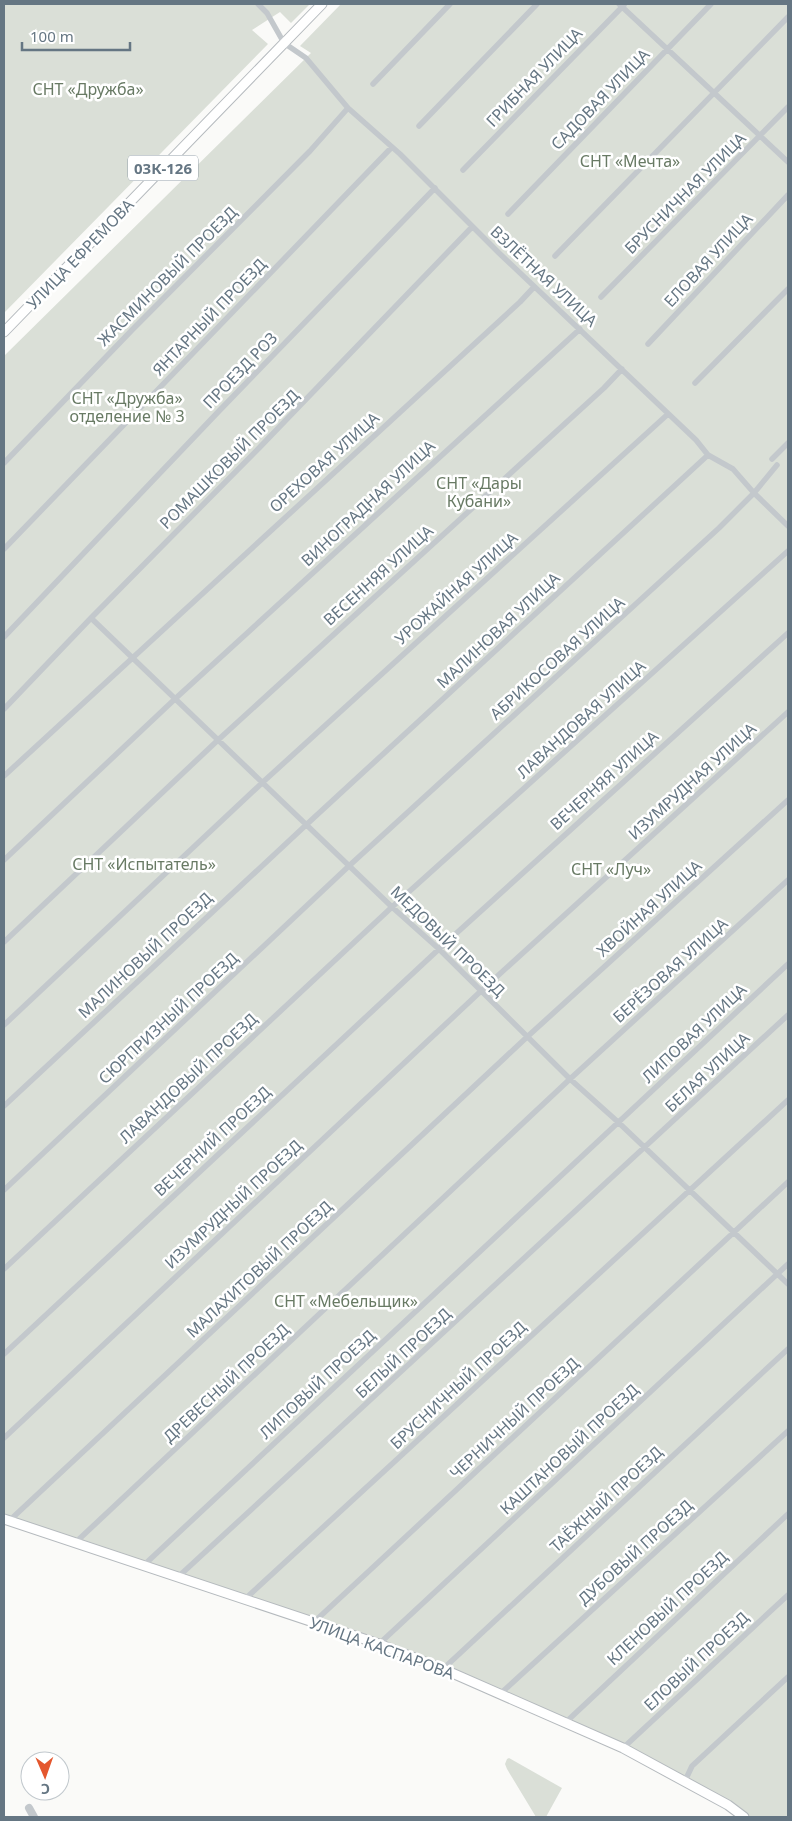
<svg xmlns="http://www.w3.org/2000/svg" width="792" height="1821" viewBox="0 0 792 1821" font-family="'Noto Sans',sans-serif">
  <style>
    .green { fill: #dadfd7 }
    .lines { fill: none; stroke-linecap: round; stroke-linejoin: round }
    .primary-casing { stroke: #b5babe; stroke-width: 11 }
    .minor { stroke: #c3c8cc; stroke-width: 5.5 }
    .tertiary { stroke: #c3c8cc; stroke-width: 8 }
    .primary { stroke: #fff; stroke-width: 9 }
    .labels { text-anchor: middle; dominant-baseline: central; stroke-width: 5; stroke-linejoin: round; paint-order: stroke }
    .shield { fill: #fff; stroke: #939fa8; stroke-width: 1 }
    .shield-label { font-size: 15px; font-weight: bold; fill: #657683 }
    .street-label { font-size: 16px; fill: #657683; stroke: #fff }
    .park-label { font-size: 16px; fill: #687a64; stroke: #fff }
  </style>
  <rect width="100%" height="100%" fill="#fafaf8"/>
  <path class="green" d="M4,4H310L291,23L280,12L252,30L268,44L4,313Z
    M341,4H788V1817H744L685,1781L443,1669L4,1519V356L311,53L300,46Z
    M509,1758L562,1788L546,1817H536L507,1769L505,1764L507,1759Z"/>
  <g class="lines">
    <defs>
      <path id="primary" d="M4,332L322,4
        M4,1519L379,1644L443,1669L623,1748L728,1805L744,1817"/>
    </defs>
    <use href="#primary" class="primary-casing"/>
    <path class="minor" d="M258,4L267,13L284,43L306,58L348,108L400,154L499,253L696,440L708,455L733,469L754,493L788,526
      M619,4L788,162
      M373,84L450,4
      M419,126L537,4
      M463,170L624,5
      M508,214L711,4
      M555,256L788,17
      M601,297L788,107
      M648,344L788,195
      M695,383L788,289
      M772,459L788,443
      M4,463L132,330L310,151L348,108
      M4,549L392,147
      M91,618L392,907L439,949L570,1079L618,1122L788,1284
      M4,637L219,411L435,188
      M4,709L91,618L260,447L472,227
      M4,776L520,302L534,287
      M4,860L176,698L580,329
      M4,942L218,740L604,388L622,369
      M4,1025L263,782L668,414
      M4,1106L306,825L708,455
      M4,1190L350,865L719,528L754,493L777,465
      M4,1269L392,907L788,551
      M4,1354L439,949L788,633
      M4,1438L481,991L788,712
      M9,1521L527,1037L788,800
      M76,1542L570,1079L788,880
      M144,1565L788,964
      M178,1577L788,1015
      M245,1599L788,1100
      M313,1623L788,1182
      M379,1644L788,1264
      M443,1669L788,1349
      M500,1694L788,1431
      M565,1723L788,1514
      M623,1748L788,1595
      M685,1781L692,1766L788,1677"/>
    <path class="tertiary" d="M29,1808L34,1817"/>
    <use href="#primary" class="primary"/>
  </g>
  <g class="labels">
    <rect class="shield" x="128" y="155.5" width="70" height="25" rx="4"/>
    <g class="shield-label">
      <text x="163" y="168">03К-126</text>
    </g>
    <g class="street-label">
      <text transform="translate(534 77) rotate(-46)">ГРИБНАЯ УЛИЦА</text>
      <text transform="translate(600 99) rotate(-46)">САДОВАЯ УЛИЦА</text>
      <text transform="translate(685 193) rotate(-45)">БРУСНИЧНАЯ УЛИЦА</text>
      <text transform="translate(80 254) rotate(-46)">УЛИЦА ЕФРЕМОВА</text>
      <text transform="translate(708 260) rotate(-47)">ЕЛОВАЯ УЛИЦА</text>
      <text transform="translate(167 276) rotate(-45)">ЖАСМИНОВЫЙ ПРОЕЗД</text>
      <text transform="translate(544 276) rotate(43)">ВЗЛЁТНАЯ УЛИЦА</text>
      <text transform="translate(209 317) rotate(-46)">ЯНТАРНЫЙ ПРОЕЗД</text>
      <text transform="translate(240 370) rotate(-46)">ПРОЕЗД РОЗ</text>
      <text transform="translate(229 459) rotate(-45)">РОМАШКОВЫЙ ПРОЕЗД</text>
      <text transform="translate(324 462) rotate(-42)">ОРЕХОВАЯ УЛИЦА</text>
      <text transform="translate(368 503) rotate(-43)">ВИНОГРАДНАЯ УЛИЦА</text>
      <text transform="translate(378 575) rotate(-42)">ВЕСЕННЯЯ УЛИЦА</text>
      <text transform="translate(456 588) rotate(-42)">УРОЖАЙНАЯ УЛИЦА</text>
      <text transform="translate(498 630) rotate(-43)">МАЛИНОВАЯ УЛИЦА</text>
      <text transform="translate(557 658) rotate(-42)">АБРИКОСОВАЯ УЛИЦА</text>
      <text transform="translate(581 719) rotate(-42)">ЛАВАНДОВАЯ УЛИЦА</text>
      <text transform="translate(604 780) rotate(-42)">ВЕЧЕРНЯЯ УЛИЦА</text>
      <text transform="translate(692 781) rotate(-42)">ИЗУМРУДНАЯ УЛИЦА</text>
      <text transform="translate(649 908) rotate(-42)">ХВОЙНАЯ УЛИЦА</text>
      <text transform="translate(448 941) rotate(44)">МЕДОВЫЙ ПРОЕЗД</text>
      <text transform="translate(145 955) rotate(-43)">МАЛИНОВЫЙ ПРОЕЗД</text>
      <text transform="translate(670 970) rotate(-42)">БЕРЁЗОВАЯ УЛИЦА</text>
      <text transform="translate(168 1018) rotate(-43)">СЮРПРИЗНЫЙ ПРОЕЗД</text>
      <text transform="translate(694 1033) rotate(-43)">ЛИПОВАЯ УЛИЦА</text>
      <text transform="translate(707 1072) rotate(-43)">БЕЛАЯ УЛИЦА</text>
      <text transform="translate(188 1078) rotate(-43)">ЛАВАНДОВЫЙ ПРОЕЗД</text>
      <text transform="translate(212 1141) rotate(-43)">ВЕЧЕРНИЙ ПРОЕЗД</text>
      <text transform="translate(233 1204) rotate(-43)">ИЗУМРУДНЫЙ ПРОЕЗД</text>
      <text transform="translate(259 1269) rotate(-43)">МАЛАХИТОВЫЙ ПРОЕЗД</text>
      <text transform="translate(403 1353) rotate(-43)">БЕЛЫЙ ПРОЕЗД</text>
      <text transform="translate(226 1383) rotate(-43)">ДРЕВЕСНЫЙ ПРОЕЗД</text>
      <text transform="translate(317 1384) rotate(-43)">ЛИПОВЫЙ ПРОЕЗД</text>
      <text transform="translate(458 1385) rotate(-43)">БРУСНИЧНЫЙ ПРОЕЗД</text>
      <text transform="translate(514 1418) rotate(-43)">ЧЕРНИЧНЫЙ ПРОЕЗД</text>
      <text transform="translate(569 1449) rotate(-43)">КАШТАНОВЫЙ ПРОЕЗД</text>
      <text transform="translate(606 1499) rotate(-43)">ТАЁЖНЫЙ ПРОЕЗД</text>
      <text transform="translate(635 1552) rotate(-42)">ДУБОВЫЙ ПРОЕЗД</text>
      <text transform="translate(667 1608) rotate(-43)">КЛЕНОВЫЙ ПРОЕЗД</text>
      <text transform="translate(382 1648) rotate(20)">УЛИЦА КАСПАРОВА</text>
      <text transform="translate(696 1661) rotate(-43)">ЕЛОВЫЙ ПРОЕЗД</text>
    </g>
    <g class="park-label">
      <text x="88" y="89">СНТ «Дружба»</text>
      <text x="630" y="161">СНТ «Мечта»</text>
      <text x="127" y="398">СНТ «Дружба»<tspan x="127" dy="18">отделение № 3</tspan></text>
      <text x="479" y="483">СНТ «Дары<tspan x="479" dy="18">Кубани»</tspan></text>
      <text x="144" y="864">СНТ «Испытатель»</text>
      <text x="611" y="869">СНТ «Луч»</text>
      <text x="346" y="1301">СНТ «Мебельщик»</text>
    </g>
  </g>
  <rect width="792" height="1821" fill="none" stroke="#657683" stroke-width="10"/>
  <g transform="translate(45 1776) rotate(178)"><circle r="24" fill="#ffffff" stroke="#c1c8cd"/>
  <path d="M0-4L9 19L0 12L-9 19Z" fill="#e4572e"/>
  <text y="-8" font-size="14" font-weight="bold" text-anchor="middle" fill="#657683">С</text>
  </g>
  <path d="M22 42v8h108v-8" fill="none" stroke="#657683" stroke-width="2.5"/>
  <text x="30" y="42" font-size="15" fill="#657683" stroke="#ffffff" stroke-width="4" paint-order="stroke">100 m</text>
</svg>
